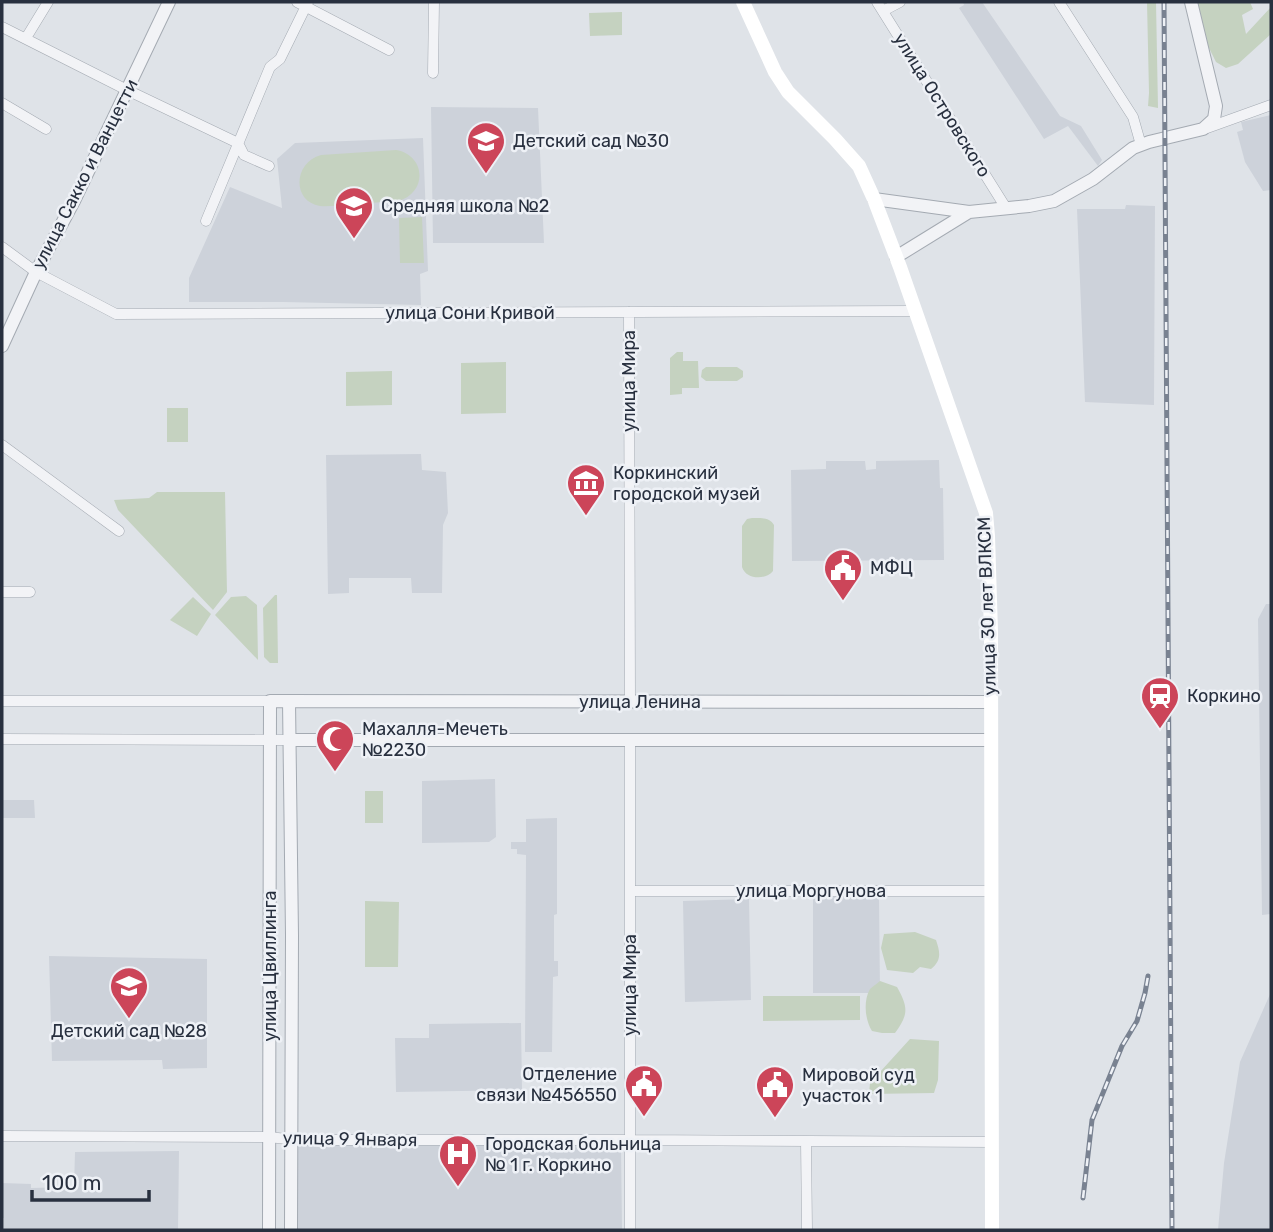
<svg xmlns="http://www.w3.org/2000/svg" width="1273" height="1232" viewBox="0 0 1273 1232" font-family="Rubik,sans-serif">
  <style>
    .built { fill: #cdd2da }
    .green { fill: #c5d2c0 }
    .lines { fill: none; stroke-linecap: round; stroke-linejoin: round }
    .minor-casing { stroke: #a4aab2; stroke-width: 11 }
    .tertiary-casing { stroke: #a4aab2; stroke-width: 14 }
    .minor { stroke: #f2f3f6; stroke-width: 10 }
    .tertiary { stroke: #f2f3f6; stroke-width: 12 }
    .secondary { stroke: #fff; stroke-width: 14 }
    .rail-casing { stroke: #798291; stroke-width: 5 }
    .rail { stroke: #eef1f6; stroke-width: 2.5; stroke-dasharray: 8; stroke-linecap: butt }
    .labels { text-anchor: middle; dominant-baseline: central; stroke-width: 5; stroke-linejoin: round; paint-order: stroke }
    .street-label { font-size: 18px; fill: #28303f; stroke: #eef1f6 }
    .poi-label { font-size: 18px; fill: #28303f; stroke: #eef1f6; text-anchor: start }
  </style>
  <rect width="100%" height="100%" fill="#dfe3e8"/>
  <path class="built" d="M963,2H982L1060,116L1081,126L1102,160L1098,166L1068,126L1044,139L959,8L964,5Z
    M431,107L538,108L544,243H433Z
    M1271,115V190L1263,191L1245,162L1237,132L1243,130L1241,122Z
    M423,138L428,271L420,274L421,305L283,302H189V278L230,187L282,208L277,159L295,143Z
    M1126,205L1155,206L1154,405L1085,402L1077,209H1125Z
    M421,454L422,470L446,472L448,513L443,525L442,593H412L411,578H349V593L328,594L326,455Z
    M939,460L940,488H943L944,560L792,561L791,470L826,469V461H865L866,470L876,469V461Z
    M1266,604H1271V914L1262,915L1258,619Z
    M495,779L496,837L489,842L422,843V781Z
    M2,800H34L35,818H2Z
    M557,818V914L554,915V961H558V976L553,977L552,1052H525L526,855L517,854V849H511V842H526V819Z
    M813,897H879L880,993H813Z
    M749,899L751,1000L685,1002L683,901Z
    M49,956L207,959V1068L163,1069L162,1060L52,1061Z
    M1271,992V1230H1218L1224,1163L1240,1062Z
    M521,1023L522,1090L396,1092L395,1038H429V1024Z
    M294,1145H621L622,1230H294Z
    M179,1151L178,1230H4V1218H2V1183L31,1184V1188L74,1187L75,1152Z"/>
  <path class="green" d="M1147,2H1156L1158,108L1148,106L1149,93Z
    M1194,2H1250L1253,9L1242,15L1246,34L1271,7V34L1238,64L1226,68L1216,62L1208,46Z
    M622,12V35L590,36L589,13Z
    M396,150C426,155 428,193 398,201C381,202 365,203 348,205C339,205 329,207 320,206C291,201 294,162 321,155Z
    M422,217L424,263H400L399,218Z
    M677,352H683V361H698L699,388H682V394L670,395V358Z
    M506,362V413L461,414V363Z
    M706,367H737L743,371V377L737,381H706L701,377L702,370Z
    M392,371V405L346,406V372Z
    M167,408H188V442H167Z
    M157,492H225L227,592L213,610L118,510L114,500L149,498Z
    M752,518C760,518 770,517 774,525L773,571C766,580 746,580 742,567V526L747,519Z
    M275,595H277L278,663H270L264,657L263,608Z
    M246,596L257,605L258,660L215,615L231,597Z
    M193,597L211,614L197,636L170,620Z
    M365,791H383V823H365Z
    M365,901L399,902L398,967H365Z
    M915,932L936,940C940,952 942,960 931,969L920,967L913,973L887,970L881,948L884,934Z
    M880,981L897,987C908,1007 909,1014 895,1033H882L872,1031C865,1020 863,1001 870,989C871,988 879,982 880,981Z
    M763,996H860V1020L763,1021Z
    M910,1039L939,1041L938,1080L934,1093L869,1094L870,1083Z"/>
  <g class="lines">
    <defs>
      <path id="minor" d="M297,2L389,50
        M877,2L1006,208
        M1059,2L1133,117L1141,145
        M883,11L900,2
        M2,27L127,90L238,143L244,155L269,166
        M26,38L48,2
        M433,73L434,2
        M2,103L46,129
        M1207,128L1271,105
        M206,221L270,67L280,59L308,2
        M2,247L36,272L116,314L915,311
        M629,312L630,702
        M2,445L119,531
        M2,592H30
        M2,701H270
        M2,739L290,740
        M630,740V1230
        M630,891H991
        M2,1136L269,1137L295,1140H630L992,1142
        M806,1141L807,1230"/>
      <path id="tertiary" d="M874,199L969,212L1029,206L1054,201L1093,179L1133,148L1149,142L1203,129L1214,119L1216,106L1191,2
        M896,257L969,212
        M2,346L36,272L74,201L169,2
        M289,701L292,935L291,1230
        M290,740H990
        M269,1230L270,701L990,702"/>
    </defs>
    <use href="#minor" class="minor-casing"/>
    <use href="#tertiary" class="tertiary-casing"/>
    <use href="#minor" class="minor"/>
    <use href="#tertiary" class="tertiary"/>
    <path class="secondary" d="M743,2L775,72L788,92L835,139L859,166L874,199L900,267L986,513L988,536L991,632L992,1230"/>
    <defs>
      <path id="rail" d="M1164,2L1172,1230
        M1083,1198L1092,1120L1122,1046L1137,1021L1145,993L1148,976"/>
    </defs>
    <use href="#rail" class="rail-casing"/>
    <use href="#rail" class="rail"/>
  </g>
  <defs>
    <symbol id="school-pin" viewBox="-11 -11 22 30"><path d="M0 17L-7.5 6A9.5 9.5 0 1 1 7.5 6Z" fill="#cc4559" stroke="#eef1f6"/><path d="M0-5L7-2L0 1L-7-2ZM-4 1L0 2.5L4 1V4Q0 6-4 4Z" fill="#fff"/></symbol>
    <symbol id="museum-pin" viewBox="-11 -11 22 30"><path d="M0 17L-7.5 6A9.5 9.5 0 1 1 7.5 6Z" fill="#cc4559" stroke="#eef1f6"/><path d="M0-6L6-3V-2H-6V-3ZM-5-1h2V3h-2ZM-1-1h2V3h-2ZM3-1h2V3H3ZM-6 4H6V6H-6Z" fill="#fff"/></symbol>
    <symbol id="civic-pin" viewBox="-11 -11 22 30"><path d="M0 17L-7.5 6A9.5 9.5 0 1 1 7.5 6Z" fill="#cc4559" stroke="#eef1f6"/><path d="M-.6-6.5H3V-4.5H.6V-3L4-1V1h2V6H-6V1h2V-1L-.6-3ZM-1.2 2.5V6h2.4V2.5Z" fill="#fff"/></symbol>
    <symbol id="station-pin" viewBox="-11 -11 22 30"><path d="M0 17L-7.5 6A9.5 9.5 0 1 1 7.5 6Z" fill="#cc4559" stroke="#eef1f6"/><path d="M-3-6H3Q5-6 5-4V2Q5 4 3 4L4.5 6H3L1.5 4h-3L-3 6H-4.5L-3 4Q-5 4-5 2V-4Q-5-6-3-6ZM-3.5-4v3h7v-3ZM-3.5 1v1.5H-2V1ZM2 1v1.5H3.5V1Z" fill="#fff"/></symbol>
    <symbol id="mosque-pin" viewBox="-11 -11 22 30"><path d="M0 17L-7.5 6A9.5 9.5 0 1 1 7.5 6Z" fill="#cc4559" stroke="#eef1f6"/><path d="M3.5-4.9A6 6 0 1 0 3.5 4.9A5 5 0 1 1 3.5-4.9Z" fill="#fff"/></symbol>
    <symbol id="hospital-pin" viewBox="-11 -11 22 30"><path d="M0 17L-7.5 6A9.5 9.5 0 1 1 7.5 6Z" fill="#cc4559" stroke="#eef1f6"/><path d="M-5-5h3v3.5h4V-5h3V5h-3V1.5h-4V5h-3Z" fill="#fff"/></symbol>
  </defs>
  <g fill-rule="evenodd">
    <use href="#school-pin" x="464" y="119" width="44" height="60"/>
    <use href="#school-pin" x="332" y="184" width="44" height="60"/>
    <use href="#museum-pin" x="564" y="461" width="44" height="60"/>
    <use href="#civic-pin" x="821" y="546" width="44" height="60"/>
    <use href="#station-pin" x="1138" y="674" width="44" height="60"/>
    <use href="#mosque-pin" x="313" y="717" width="44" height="60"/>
    <use href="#school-pin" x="107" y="964" width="44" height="60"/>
    <use href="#civic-pin" x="622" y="1062" width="44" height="60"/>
    <use href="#civic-pin" x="753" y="1063" width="44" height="60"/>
    <use href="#hospital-pin" x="436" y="1132" width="44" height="60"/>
  </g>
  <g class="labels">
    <g class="street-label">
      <text transform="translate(942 105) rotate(58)">улица Островского</text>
      <text transform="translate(85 174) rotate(-63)">улица Сакко и Ванцетти</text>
      <text x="470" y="313">улица Сони Кривой</text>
      <text transform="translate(629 381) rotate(-90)">улица Мира</text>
      <text transform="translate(987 606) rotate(-92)">улица 30 лет ВЛКСМ</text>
      <text x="640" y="702">улица Ленина</text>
      <text x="811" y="891">улица Моргунова</text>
      <text transform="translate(270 966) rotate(-90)">улица Цвиллинга</text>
      <text transform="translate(630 985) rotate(-90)">улица Мира</text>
      <text transform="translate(350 1139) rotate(1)">улица 9 Января</text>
    </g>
    <g class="poi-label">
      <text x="513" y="141">Детский сад №30</text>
      <text x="381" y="206">Средняя школа №2</text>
      <text x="613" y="473">Коркинский<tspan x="613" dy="21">городской музей</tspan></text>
      <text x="870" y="568">МФЦ</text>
      <text x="1187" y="696">Коркино</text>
      <text x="362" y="729">Махалля-Мечеть<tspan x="362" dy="21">№2230</tspan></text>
      <text x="129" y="1031" text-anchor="middle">Детский сад №28</text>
      <text x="617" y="1074" text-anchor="end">Отделение<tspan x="617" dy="21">связи №456550</tspan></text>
      <text x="802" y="1075">Мировой суд<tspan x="802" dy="21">участок 1</tspan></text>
      <text x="485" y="1144">Городская больница<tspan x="485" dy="21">№ 1 г. Коркино</tspan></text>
    </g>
  </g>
  <rect width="1273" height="1232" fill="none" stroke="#28303f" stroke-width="7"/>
  <path d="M32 1190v10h117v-10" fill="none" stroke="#28303f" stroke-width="3.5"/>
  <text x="42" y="1190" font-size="21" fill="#28303f" stroke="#eef1f6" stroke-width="5" paint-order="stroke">100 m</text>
</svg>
